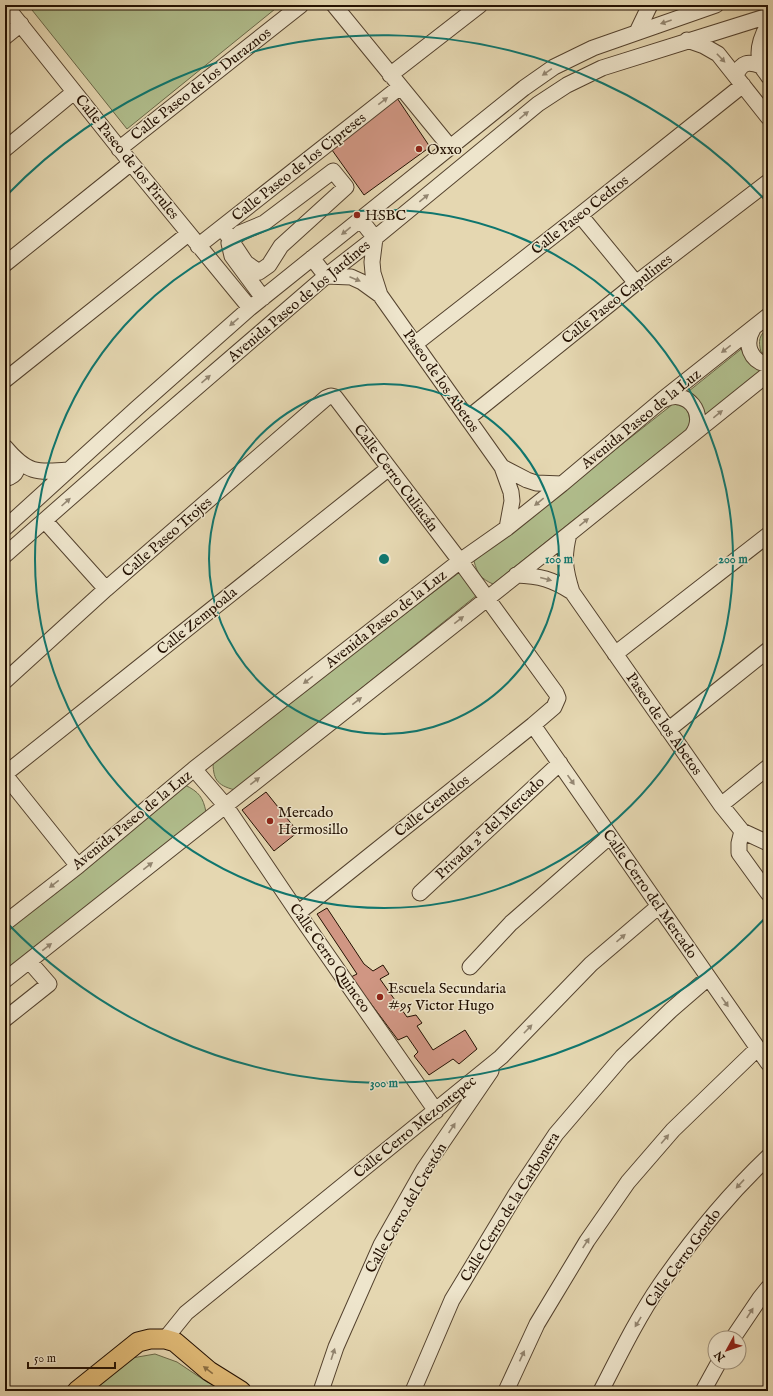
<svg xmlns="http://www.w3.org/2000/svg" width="773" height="1396" viewBox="0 0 773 1396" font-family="'IM FELL English',serif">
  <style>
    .green { fill: #b1bf8e; stroke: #6a6848 }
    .building { fill: #d09683; stroke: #241102 }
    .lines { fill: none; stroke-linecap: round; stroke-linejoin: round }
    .minor-casing { stroke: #54422e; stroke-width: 17 }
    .major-casing { stroke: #241102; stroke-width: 21 }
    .minor { stroke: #eee5cc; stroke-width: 15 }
    .major { stroke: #e2bc78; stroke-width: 19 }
    .oneway { fill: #938671 }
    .oneway2 { fill: #8c6f43 }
    .ring { fill: none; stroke: #0f766e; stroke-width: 2 }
    .poi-dot { fill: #8f2418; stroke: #eee5cc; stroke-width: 1.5 }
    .labels { text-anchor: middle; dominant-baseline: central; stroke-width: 3; stroke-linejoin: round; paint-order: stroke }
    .street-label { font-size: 15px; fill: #241102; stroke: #eee5cc }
    .poi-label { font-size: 15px; fill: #241102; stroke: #eee5cc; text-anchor: start }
    .centre { fill: #0f766e; stroke: #eee5cc; stroke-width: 2 }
    .ring-label { font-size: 12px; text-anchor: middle; font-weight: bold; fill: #0f766e; stroke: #eee5cc; stroke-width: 3; stroke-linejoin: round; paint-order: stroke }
  </style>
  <rect width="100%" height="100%" fill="#e5d7b1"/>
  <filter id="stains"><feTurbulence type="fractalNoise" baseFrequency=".005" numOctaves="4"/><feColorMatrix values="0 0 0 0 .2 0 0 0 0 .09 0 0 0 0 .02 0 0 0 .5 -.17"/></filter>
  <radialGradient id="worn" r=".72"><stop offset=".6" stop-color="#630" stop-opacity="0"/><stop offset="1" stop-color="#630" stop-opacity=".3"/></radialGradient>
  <path class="green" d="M28,5H280L127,129Z
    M768,328V356L761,352C758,341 759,335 768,328Z
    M745,346L763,370L702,418L684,395Z
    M673,404C689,407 690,412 690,427L493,584C481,579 477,573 474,561Z
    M460,572L477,595L235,790C216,785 213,779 213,760Z
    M185,785C199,792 203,797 206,812L5,970V926Z
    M155,1354L177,1362L207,1382L228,1391H90L132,1358Z"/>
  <path class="building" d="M395,95L430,147L364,195L332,150Z
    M266,792L298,832L274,851L242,810Z
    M327,908L364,964L373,971L383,965L389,974L380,979L407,1017L416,1015L422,1023L417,1026L433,1050L465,1030L477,1049L459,1064L453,1059L429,1075L414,1056L418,1052L407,1036L398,1040L351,977L357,974L317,914Z"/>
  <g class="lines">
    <defs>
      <path id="minor" d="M5,5L131,163L250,308
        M334,5L450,147
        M768,25C761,37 756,51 761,65C762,69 766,72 768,76
        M637,32L650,5
        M5,37L21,24
        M687,40L704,46L718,54L768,117
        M390,75L480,5
        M736,75C742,62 748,61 761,66
        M5,149L74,92
        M119,149L301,5
        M580,215L636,283
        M360,219L375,238L372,262L373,273L380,295
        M222,227L246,263L259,272L269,265L281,246L346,187L333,171L264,223L240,233L229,243L232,256L263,298
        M198,246L400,87
        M312,258L326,276L351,277L362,282L380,295L502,467L511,492L512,501L507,528
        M5,264L131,163
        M753,329C744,344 750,361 768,365
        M415,344L580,215L743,85
        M5,380L188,234
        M663,400C687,387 708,414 692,435
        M468,418L636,283L768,182
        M5,447C27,473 36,473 68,470
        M502,467L527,480L536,483L562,484
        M5,479C18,475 18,470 15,459
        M45,521L106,589
        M5,528L137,408L250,308L524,88L554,67L593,48L716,5
        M569,534C563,557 565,570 572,592L721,805L742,831L768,843
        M5,555L152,426L326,276L375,238L538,104L567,85L602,68L768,16
        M516,575C540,576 552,579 572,592
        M615,654L768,535
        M5,681L106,589L326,398L331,396L335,397L460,561L556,693L558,698L554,707L533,725L298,913
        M533,725L768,1063
        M668,730L768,650
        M194,769L225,805L298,913L436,1111
        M5,774L389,468
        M5,775L78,866
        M721,805L768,767
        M742,831L739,843V853L768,893
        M420,893L560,763
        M5,923L78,866L194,769L460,561L507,528L562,484L662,400L768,316
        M470,967L511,923L610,836
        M5,980L569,534L768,374
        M5,1019L49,984L29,961
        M733,1338L760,1298L768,1288
        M165,1339L186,1313L501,1057L591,964L659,906
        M321,1391L336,1347L381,1245L424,1169L491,1071
        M413,1391L452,1300L516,1194L556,1134L622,1057L671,1010L708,978
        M506,1391L537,1324L587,1241L628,1182L673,1130L758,1048
        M601,1391C619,1356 638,1317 660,1285C692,1239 727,1196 768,1157
        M703,1391L719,1362"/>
      <path id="major" d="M77,1391L138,1342L150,1339H165L175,1342L209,1371L241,1391"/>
    </defs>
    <use href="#minor" class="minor-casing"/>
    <use href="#major" class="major-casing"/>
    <use href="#minor" class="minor"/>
    <use href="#major" class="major"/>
  </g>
  <defs><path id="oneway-solid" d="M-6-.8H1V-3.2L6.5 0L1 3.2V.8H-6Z"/></defs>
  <g class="oneway">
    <use href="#oneway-solid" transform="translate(666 22) rotate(161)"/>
    <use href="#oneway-solid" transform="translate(721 58) rotate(46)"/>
    <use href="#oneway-solid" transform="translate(547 72) rotate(145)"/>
    <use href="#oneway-solid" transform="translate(383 101) rotate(-38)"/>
    <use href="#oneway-solid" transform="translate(524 115) rotate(-39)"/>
    <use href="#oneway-solid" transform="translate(424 198) rotate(-39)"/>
    <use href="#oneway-solid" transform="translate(346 231) rotate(141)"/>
    <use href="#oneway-solid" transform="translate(355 279) rotate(23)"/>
    <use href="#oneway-solid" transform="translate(234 322) rotate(139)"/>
    <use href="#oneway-solid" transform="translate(726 349) rotate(142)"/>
    <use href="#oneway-solid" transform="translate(206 379) rotate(-41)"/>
    <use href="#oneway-solid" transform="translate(718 414) rotate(-39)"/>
    <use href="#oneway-solid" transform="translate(66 502) rotate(-42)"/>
    <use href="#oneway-solid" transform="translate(539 502) rotate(141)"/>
    <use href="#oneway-solid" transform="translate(584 522) rotate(-39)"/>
    <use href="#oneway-solid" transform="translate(546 579) rotate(15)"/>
    <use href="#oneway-solid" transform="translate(459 620) rotate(-38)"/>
    <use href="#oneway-solid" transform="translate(308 680) rotate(142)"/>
    <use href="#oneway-solid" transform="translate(357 701) rotate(-38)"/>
    <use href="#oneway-solid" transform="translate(571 780) rotate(55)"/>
    <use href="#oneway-solid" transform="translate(255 781) rotate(-38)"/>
    <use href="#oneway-solid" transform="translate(148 866) rotate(-38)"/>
    <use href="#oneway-solid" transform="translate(54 884) rotate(142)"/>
    <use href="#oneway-solid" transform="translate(621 938) rotate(-41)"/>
    <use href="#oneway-solid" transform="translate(47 947) rotate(-38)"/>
    <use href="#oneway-solid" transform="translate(725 1002) rotate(55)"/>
    <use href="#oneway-solid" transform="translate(528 1029) rotate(-46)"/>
    <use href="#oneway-solid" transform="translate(452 1128) rotate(-56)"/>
    <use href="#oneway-solid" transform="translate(665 1139) rotate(-50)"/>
    <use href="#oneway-solid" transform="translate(740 1184) rotate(133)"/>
    <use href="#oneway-solid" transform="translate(586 1243) rotate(-57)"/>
    <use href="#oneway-solid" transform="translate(750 1313) rotate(-57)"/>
    <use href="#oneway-solid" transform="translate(638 1322) rotate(121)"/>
    <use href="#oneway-solid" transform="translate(333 1354) rotate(-72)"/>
    <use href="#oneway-solid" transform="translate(522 1356) rotate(-65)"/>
  </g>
  <use class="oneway2" href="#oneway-solid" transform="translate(208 1370) rotate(-143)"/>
  <g class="ring">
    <circle cx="384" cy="559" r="175"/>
    <circle cx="384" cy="559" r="349"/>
    <path d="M767 916A524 524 0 0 1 7 923M7 195A524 524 0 0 1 767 202"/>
  </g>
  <g class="poi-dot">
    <circle cx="419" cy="149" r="4"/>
    <circle cx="357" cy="215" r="4"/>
    <circle cx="270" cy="821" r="4"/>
    <circle cx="380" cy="997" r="4"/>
  </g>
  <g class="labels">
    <g class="street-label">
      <text transform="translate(201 84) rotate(-38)">Calle Paseo de los Duraznos</text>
      <text transform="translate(127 157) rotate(51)">Calle Paseo de los Pirules</text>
      <text transform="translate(299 167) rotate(-38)">Calle Paseo de los Cipreses</text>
      <text transform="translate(580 215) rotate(-38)">Calle Paseo Cedros</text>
      <text transform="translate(617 299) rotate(-38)">Calle Paseo Capulines</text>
      <text transform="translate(299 301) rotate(-40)">Avenida Paseo de los Jardines</text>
      <text transform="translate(441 381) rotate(55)">Paseo de los Abetos</text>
      <text transform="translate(641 419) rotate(-39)">Avenida Paseo de la Luz</text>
      <text transform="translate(396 478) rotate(53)">Calle Cerro Culiacán</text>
      <text transform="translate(167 537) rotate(-41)">Calle Paseo Trojes</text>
      <text transform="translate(386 619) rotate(-38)">Avenida Paseo de la Luz</text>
      <text transform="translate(197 621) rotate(-39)">Calle Zempoala</text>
      <text transform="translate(664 724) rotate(55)">Paseo de los Abetos</text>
      <text transform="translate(432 806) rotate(-38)">Calle Gemelos</text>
      <text transform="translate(132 820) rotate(-39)">Avenida Paseo de la Luz</text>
      <text transform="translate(490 828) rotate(-43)">Privada 2ª del Mercado</text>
      <text transform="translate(650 894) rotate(55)">Calle Cerro del Mercado</text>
      <text transform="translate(330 958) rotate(55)">Calle Cerro Quinceo</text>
      <text transform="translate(415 1127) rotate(-39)">Calle Cerro Mezontepec</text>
      <text transform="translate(510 1207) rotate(-58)">Calle Cerro de la Carbonera</text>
      <text transform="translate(406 1208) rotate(-60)">Calle Cerro del Crestón</text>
      <text transform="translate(683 1258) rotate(-54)">Calle Cerro Gordo</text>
    </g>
    <g class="poi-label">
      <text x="427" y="149">Oxxo</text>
      <text x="365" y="215">HSBC</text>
      <text x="278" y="812">Mercado<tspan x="278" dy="17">Hermosillo</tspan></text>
      <text x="388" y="988">Escuela Secundaria<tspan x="388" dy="17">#95 Victor Hugo</tspan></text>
    </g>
  </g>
  <circle cx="384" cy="559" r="6" class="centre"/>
  <g class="ring-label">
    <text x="559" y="563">100 m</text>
    <text x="733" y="563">200 m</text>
    <text x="384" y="1087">300 m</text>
  </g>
  <rect width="773" height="1396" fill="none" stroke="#e5d7b1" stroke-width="20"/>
  <rect x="6" y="6" width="761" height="1384" fill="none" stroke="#241102" stroke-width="2"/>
  <rect x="10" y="10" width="753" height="1376" fill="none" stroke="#241102"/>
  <g transform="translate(727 1350) rotate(230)"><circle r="19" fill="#eee5cc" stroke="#9d907b"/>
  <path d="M0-3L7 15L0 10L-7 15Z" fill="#8f2418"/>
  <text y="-6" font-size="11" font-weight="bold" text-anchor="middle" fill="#241102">N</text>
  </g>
  <path d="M28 1362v6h87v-6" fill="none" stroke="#241102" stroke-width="2"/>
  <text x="34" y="1362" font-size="12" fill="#241102" stroke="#eee5cc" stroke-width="3" paint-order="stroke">50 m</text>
  <rect width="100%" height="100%" filter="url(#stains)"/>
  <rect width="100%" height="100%" fill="url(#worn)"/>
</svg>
